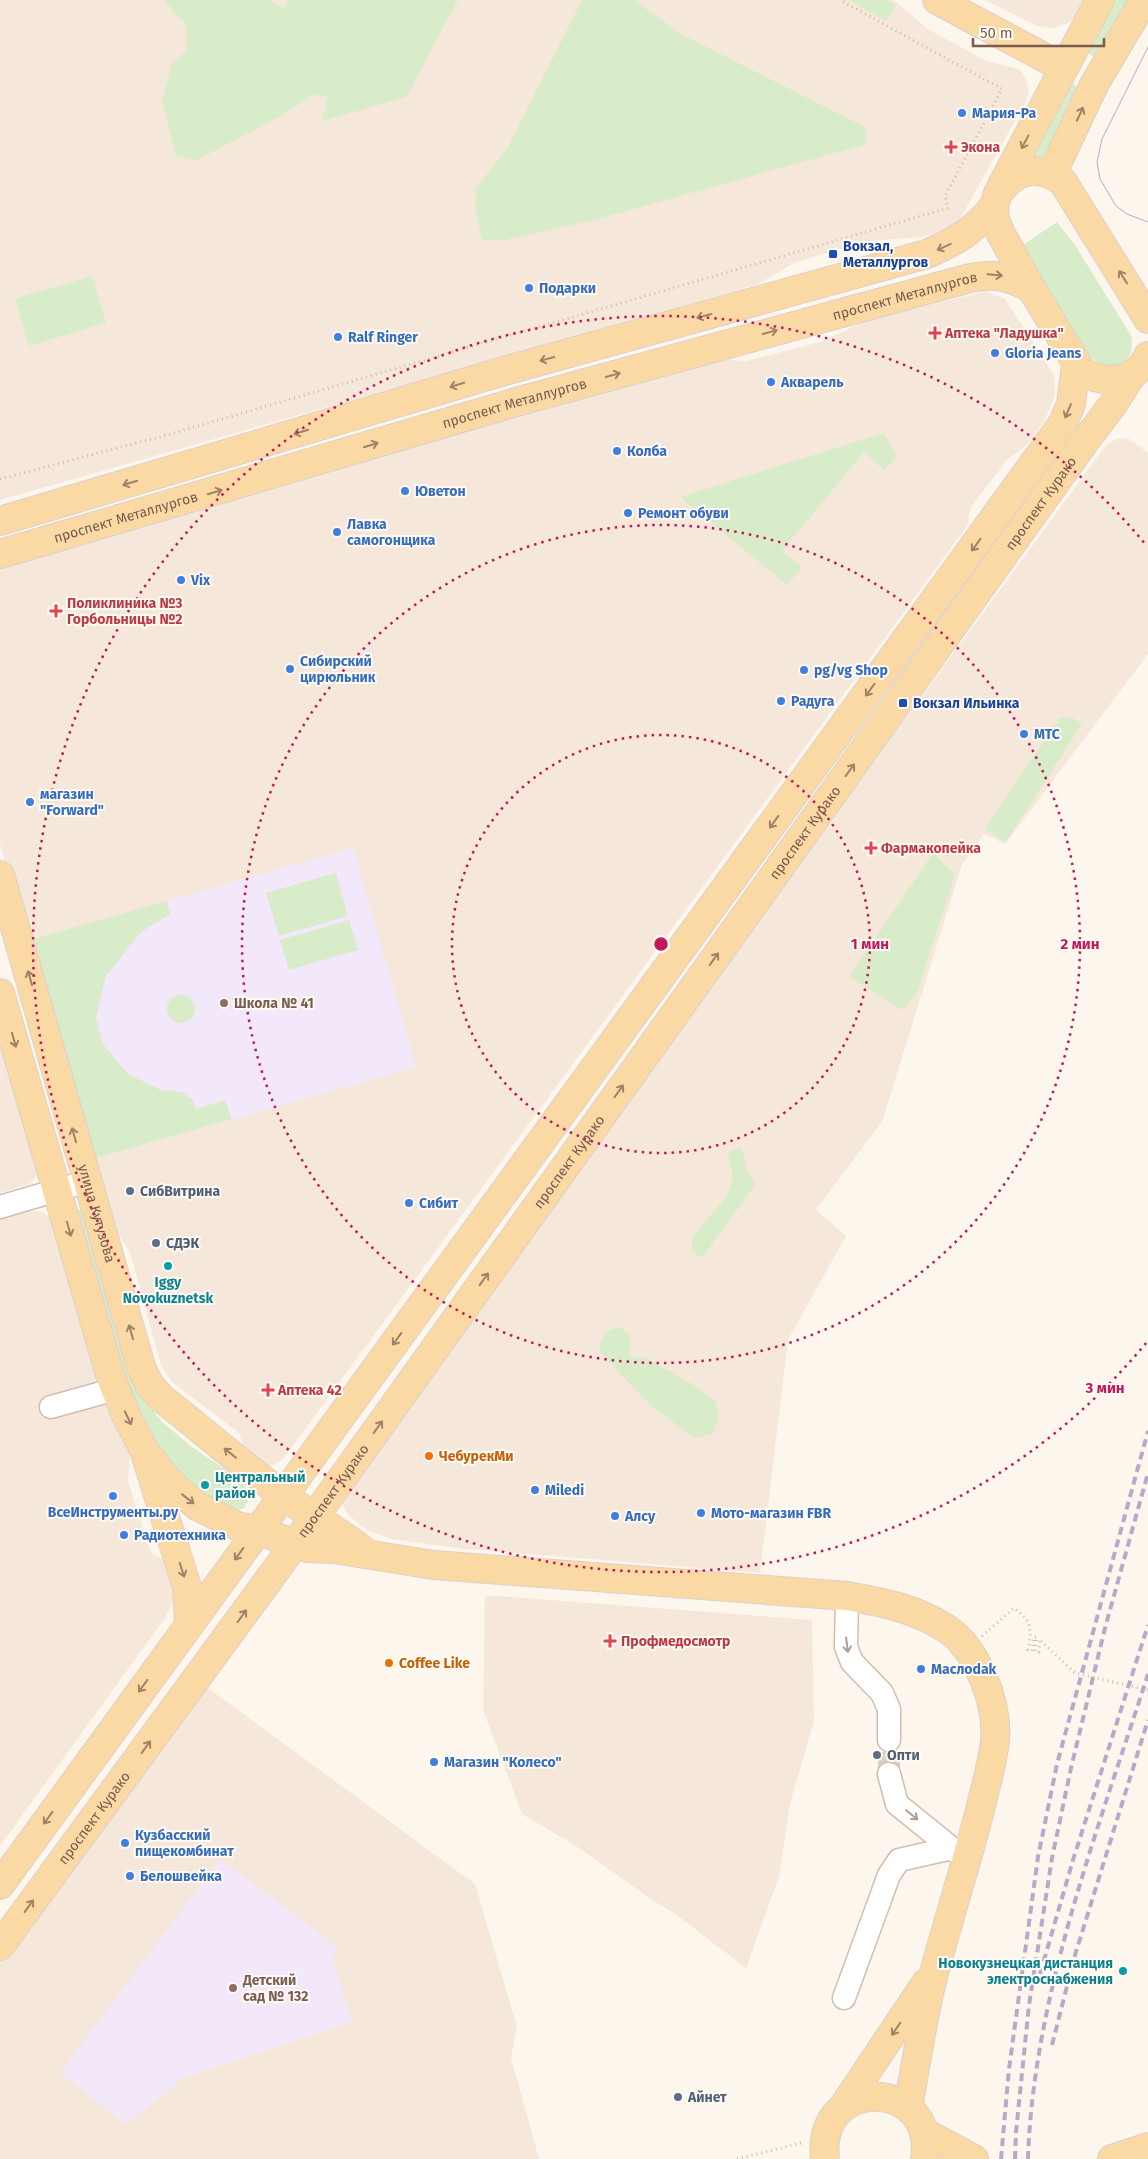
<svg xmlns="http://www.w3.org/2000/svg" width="1148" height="2159" viewBox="0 0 1148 2159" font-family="'Fira Sans',sans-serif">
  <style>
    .residential { fill: #f5e8da }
    .education { fill: #f3e8fa }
    .green { fill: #d8ecc9 }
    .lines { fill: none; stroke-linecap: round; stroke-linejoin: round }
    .minor-tunnel { stroke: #dcd0c4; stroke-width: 22; stroke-dasharray: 22 11; stroke-linecap: butt }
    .minor-casing { stroke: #d1beb0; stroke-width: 25 }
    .major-casing { stroke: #dad1cd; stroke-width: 30 }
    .path { stroke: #d9b8a5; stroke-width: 3; stroke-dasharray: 1 4; stroke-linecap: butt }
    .minor { stroke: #fff; stroke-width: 22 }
    .major { stroke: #fbd9a5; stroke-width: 28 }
    .tram { stroke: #b9a8c9; stroke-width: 1 }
    .rail { stroke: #b9a8c9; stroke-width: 4; stroke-dasharray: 8 5; stroke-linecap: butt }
    .oneway { stroke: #a18267 }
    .oneway2 { stroke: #af9d94 }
    .ring { fill: none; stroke: #c2185b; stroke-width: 2.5; stroke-dasharray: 2.5 5 }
    .shop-dot { fill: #3f7fe0; stroke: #fffaf3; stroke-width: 2 }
    .health-dot { fill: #e0444e; stroke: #fffaf3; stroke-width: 2 }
    .transit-dot { fill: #1a4fb4; stroke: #fffaf3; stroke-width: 2 }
    .education-dot { fill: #8d6e63; stroke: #fffaf3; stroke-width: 2 }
    .service-dot { fill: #5c6f8a; stroke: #fffaf3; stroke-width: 2 }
    .culture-dot { fill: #0f9aa8; stroke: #fffaf3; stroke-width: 2 }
    .food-dot { fill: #e8710a; stroke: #fffaf3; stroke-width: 2 }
    .labels { text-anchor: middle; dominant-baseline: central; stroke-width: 4; stroke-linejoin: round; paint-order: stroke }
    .shop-label { font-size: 14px; font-weight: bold; fill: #366cbe; stroke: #fffaf3; text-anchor: start }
    .health-label { font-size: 14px; font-weight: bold; fill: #be3a42; stroke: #fffaf3; text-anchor: start }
    .transit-label { font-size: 14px; font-weight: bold; fill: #164399; stroke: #fffaf3; text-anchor: start }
    .street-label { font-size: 14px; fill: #7a5c4d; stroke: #fffaf3 }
    .education-label { font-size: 14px; font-weight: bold; fill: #785e54; stroke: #fffaf3; text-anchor: start }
    .service-label { font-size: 14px; font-weight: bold; fill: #4e5e75; stroke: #fffaf3; text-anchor: start }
    .culture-label { font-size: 14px; font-weight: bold; fill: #0d838f; stroke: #fffaf3 }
    .food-label { font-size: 14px; font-weight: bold; fill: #c56008; stroke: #fffaf3; text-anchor: start }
    .centre { fill: #c2185b; stroke: #fffaf3; stroke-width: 2.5 }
    .ring-label { font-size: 15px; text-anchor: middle; font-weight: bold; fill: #c2185b; stroke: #fffaf3; stroke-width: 4; stroke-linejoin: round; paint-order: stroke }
  </style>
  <rect width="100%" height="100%" fill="#fdf6ec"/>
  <path class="residential" d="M0,0H894L926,28L986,61L1019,69L1026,79L1029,92L1026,101L961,217L950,227L938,232L923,237L867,241L796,262L756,285L0,500Z
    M985,0H1088L1082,11L1070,22L1054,28L1037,26Z
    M987,291L1005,299L1054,375L1055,395L1044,422L1028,444L1007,460L971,507L967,526L284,1458L274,1465H265L248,1457L239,1433L172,1382L161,1365L130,1252L105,1213L0,844V569L707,358L746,361L820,342L873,318Z
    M1128,438L1148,453V654L1005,844L984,834L962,864L882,1122L816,1210L846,1236L788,1340L760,1573L456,1548L391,1539L369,1531L350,1517L343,1507L341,1498L342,1486L1107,444L1117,439Z
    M0,1037L36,1164V1176L30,1184L0,1193Z
    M31,1211L42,1212L50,1217L55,1225L107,1404L113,1420L128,1445L130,1452L128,1481L149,1548L153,1554L167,1561L175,1591L173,1602L165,1618L0,1846V1219Z
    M485,1595L812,1620L814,1721L790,1804L779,1877L746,1968L674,1913L655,1902L576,1846L522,1814L483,1710Z
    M200,1682L475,1884L517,2027L511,2057L539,2159H0V1954Z"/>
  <path class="education" d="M353,848L416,1067L96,1158L33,939Z
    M220,1859L338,1947L332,1955L352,2022L185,2077L126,2124L60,2073Z"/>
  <path class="green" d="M165,0H271L284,9L289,0H458L406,97L322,121L328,96L313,95L281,116L197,160L176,156L162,102L172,64L187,50V25L174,13Z
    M582,0H634L681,34L867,128V144L598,219L506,240H482L475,210L476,188L508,147Z
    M849,0H888L896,5L886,21Z
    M1115,0H1132L1098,57L1092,56L1088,53L1089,46Z
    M1073,83L1079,88L1043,162L1037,166L1030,154L1068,85Z
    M1057,222L1075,245L1132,337L1131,353L1124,363C1109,369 1095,363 1084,353L1017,249Z
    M92,276L106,323L29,346L15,299Z
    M884,433L897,456L884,470L864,452L782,551L802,568L787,585L680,497Z
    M1071,717L1082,724L1006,842L986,830L990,820L1060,718Z
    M933,853L955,874L917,993L902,1010L849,977Z
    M336,873L348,916L279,936L266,893Z
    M167,901L170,914L141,932L106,976L96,1018L103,1044L128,1074L161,1090L182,1092L193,1100L196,1109L225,1100L232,1119L96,1158L33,939Z
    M349,920L358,950L289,970L280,940Z
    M167 1009a14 14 0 1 1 28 0a14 14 0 1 1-28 0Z
    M739,1147C745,1154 745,1162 747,1170C749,1176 754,1178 755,1185L704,1255L700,1257L691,1250L693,1236L726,1197L730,1188L733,1178L728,1153Z
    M76,1209L81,1210L83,1213L137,1390L162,1422L192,1447L242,1481L248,1493V1501L244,1508L237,1512H227L182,1479L138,1423Z
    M620,1327L630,1335V1357L646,1358L694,1385L716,1402L718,1420L713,1434L695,1438L651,1406L600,1352C601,1337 604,1329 620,1327Z"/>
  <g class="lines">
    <path class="minor-tunnel" d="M889,1774V1740"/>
    <defs>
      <path id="minor" d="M0,1207L88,1181
        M51,1407L116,1389
        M847,1596L846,1647L852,1662L882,1693L889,1709V1740
        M889,1774L897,1804L960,1855
        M844,1998L889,1875L899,1860L952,1848"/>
      <g id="major">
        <path d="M937,0L1064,68"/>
        <path d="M1100,0L998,193L994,206L995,220L1001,234L1031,288L1082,372C1105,384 1135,384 1148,356"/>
        <path d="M1052,174L1094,85L1144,0"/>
        <path d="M1001,190C1019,167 1039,165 1063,182L1148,319"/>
        <path d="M0,521L504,371L927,254C956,241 974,231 994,206"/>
        <path id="s1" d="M0,554L516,402L970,278C996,273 1007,276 1031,288"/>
        <path id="s2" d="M0,875L141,1367L149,1384L160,1397C201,1429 241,1464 283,1495C310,1515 339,1531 365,1552"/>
        <path d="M0,993L111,1378L127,1417L144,1450L187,1587L189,1623"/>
        <path d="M144,1450L164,1476L180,1492L197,1506L237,1526L256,1530L308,1548L334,1549L434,1565L847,1596C882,1602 917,1609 947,1629C978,1650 998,1704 995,1740C993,1762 986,1784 981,1806C969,1854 954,1901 941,1948C925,2000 918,2054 908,2107"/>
        <path d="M0,1885C351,1395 711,912 1063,423L1071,404L1076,364"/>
        <path id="s3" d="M0,1946L295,1544L1086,440L1114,403L1132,374"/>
        <path d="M843,2107L926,1983"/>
        <path d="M925,2133L974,2159"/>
        <path d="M825,2159C815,2075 937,2077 925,2159"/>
        <path d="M1112,2159L1148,2147"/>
      </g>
    </defs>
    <use href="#minor" class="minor-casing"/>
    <use href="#major" class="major-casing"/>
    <path class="path" d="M0,479L167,435L948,208L945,196L1002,89L840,0
      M982,1636L1014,1608C1032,1621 1032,1629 1028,1650L1032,1651L1034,1637H1037L1035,1651L1039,1652L1040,1640
      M1041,1641L1075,1673L1148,1690
      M737,2159L805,2142"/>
    <use href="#minor" class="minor"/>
    <use href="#major" class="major"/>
    <path class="tram" d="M1148,47L1102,139L1097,162L1100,179L1116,206L1127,214L1148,222"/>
    <path class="rail" d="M1040,1974L1073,1860L1148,1625
      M1052,2045L1075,1955L1148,1720
      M1001,2159L1009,2069L1038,1857L1057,1764L1148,1431
      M1015,2159L1016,2132L1029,2005L1052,1858L1071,1768L1105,1628L1148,1473
      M1028,2159C1033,1997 1099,1827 1148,1674"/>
  </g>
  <defs><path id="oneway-shaft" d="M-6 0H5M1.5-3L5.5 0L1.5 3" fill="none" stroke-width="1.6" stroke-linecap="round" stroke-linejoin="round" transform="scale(1.25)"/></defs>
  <g class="oneway">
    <use href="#oneway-shaft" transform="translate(1080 114) rotate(-65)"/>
    <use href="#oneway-shaft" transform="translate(1025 142) rotate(118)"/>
    <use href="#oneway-shaft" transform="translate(944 247) rotate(156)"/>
    <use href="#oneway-shaft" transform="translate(995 275) rotate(5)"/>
    <use href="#oneway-shaft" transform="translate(1123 277) rotate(-122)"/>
    <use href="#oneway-shaft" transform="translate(704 316) rotate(165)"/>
    <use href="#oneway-shaft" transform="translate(770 332) rotate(-15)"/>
    <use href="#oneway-shaft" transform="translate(547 359) rotate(165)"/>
    <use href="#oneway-shaft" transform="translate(613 375) rotate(-15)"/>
    <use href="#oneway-shaft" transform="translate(457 385) rotate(163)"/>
    <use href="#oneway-shaft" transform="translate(1068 411) rotate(113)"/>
    <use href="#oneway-shaft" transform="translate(301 432) rotate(163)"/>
    <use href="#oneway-shaft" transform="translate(371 445) rotate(-17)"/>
    <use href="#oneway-shaft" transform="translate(130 483) rotate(163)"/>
    <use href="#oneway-shaft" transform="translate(215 492) rotate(-17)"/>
    <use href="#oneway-shaft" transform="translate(976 545) rotate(126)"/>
    <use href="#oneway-shaft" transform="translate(870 690) rotate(126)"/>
    <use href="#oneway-shaft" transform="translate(850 770) rotate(-54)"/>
    <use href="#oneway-shaft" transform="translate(774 822) rotate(126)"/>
    <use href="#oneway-shaft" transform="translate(714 959) rotate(-54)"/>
    <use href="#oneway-shaft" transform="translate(30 978) rotate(-106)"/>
    <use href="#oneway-shaft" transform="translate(14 1040) rotate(74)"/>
    <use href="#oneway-shaft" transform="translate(619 1091) rotate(-54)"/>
    <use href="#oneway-shaft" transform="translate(74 1135) rotate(-106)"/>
    <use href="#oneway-shaft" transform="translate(69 1229) rotate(74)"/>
    <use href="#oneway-shaft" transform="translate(484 1279) rotate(-54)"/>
    <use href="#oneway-shaft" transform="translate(131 1332) rotate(-106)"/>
    <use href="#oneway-shaft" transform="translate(397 1339) rotate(126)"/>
    <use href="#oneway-shaft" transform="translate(128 1418) rotate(65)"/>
    <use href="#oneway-shaft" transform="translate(378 1427) rotate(-54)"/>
    <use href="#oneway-shaft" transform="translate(230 1453) rotate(-142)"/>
    <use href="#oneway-shaft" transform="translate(188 1499) rotate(38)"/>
    <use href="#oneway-shaft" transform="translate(239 1554) rotate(126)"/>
    <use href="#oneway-shaft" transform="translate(182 1570) rotate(72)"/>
    <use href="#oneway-shaft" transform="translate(242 1616) rotate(-54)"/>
    <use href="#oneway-shaft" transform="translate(143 1686) rotate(126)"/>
    <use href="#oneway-shaft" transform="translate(146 1747) rotate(-54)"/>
    <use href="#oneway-shaft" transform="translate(48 1818) rotate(126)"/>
    <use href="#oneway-shaft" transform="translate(29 1906) rotate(-54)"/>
    <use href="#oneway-shaft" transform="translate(896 2029) rotate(124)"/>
  </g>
  <g class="oneway2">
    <use href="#oneway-shaft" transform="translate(847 1645) rotate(83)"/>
    <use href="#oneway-shaft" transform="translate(912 1815) rotate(39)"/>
  </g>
  <g class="ring">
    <circle cx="661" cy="944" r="209"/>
    <circle cx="661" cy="944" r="419"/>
    <path d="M1146 1343A628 628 0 1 1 1146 545"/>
  </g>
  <g class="shop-dot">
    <circle cx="962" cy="113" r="5"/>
    <circle cx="529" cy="288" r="5"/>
    <circle cx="338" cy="337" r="5"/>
    <circle cx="995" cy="353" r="5"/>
    <circle cx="771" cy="382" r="5"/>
    <circle cx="617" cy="451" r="5"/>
    <circle cx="405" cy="491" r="5"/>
    <circle cx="628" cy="513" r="5"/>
    <circle cx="337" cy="532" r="5"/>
    <circle cx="181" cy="580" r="5"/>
    <circle cx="290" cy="669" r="5"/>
    <circle cx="804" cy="670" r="5"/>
    <circle cx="781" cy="701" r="5"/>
    <circle cx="1024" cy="734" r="5"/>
    <circle cx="30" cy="802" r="5"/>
    <circle cx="409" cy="1203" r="5"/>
    <circle cx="535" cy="1490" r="5"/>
    <circle cx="113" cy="1496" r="5"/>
    <circle cx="701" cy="1513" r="5"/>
    <circle cx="615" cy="1516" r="5"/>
    <circle cx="124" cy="1535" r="5"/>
    <circle cx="921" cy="1669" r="5"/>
    <circle cx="434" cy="1762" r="5"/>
    <circle cx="125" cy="1843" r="5"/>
    <circle cx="130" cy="1876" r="5"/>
  </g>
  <g class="health-dot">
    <path d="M948.5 139.5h5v5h5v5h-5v5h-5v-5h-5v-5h5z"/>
    <path d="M932.5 325.5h5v5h5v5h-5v5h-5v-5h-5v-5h5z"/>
    <path d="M53.5 603.5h5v5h5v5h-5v5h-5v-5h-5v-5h5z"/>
    <path d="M868.5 840.5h5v5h5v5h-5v5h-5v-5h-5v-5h5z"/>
    <path d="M265.5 1382.5h5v5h5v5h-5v5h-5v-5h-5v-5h5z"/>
    <path d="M607.5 1633.5h5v5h5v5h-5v5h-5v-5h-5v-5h5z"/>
  </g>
  <g class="transit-dot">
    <rect x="828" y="249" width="10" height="10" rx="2.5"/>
    <rect x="898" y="698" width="10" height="10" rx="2.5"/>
  </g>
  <g class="education-dot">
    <circle cx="224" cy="1003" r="5"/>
    <circle cx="233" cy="1988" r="5"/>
  </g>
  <g class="service-dot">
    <circle cx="130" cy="1191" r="5"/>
    <circle cx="156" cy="1243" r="5"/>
    <circle cx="877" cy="1755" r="5"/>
    <circle cx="678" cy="2097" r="5"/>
  </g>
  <g class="culture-dot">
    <circle cx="168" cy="1266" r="5"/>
    <circle cx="205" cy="1485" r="5"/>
    <circle cx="1123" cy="1971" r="5"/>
  </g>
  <g class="food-dot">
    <circle cx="429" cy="1456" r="5"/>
    <circle cx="389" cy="1663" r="5"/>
  </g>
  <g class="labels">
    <g class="shop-label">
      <text x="972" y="113">Мария-Ра</text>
      <text x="539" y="288">Подарки</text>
      <text x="348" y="337">Ralf Ringer</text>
      <text x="1005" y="353">Gloria Jeans</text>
      <text x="781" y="382">Акварель</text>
      <text x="627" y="451">Колба</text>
      <text x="415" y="491">Юветон</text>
      <text x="638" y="513">Ремонт обуви</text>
      <text x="347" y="524">Лавка<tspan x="347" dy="16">самогонщика</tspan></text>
      <text x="191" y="580">Vix</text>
      <text x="300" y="661">Сибирский<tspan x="300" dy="16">цирюльник</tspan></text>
      <text x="814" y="670">pg/vg Shop</text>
      <text x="791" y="701">Радуга</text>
      <text x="1034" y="734">МТС</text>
      <text x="40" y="794">магазин<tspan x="40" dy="16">"Forward"</tspan></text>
      <text x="419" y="1203">Сибит</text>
      <text x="545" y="1490">Miledi</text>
      <text x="113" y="1512" text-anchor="middle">ВсеИнструменты.ру</text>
      <text x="711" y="1513">Мото-магазин FBR</text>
      <text x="625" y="1516">Алсу</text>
      <text x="134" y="1535">Радиотехника</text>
      <text x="931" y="1669">Mаслоdak</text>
      <text x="444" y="1762">Магазин "Колесо"</text>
      <text x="135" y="1835">Кузбасский<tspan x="135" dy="16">пищекомбинат</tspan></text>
      <text x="140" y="1876">Белошвейка</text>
    </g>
    <g class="health-label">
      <text x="961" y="147">Экона</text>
      <text x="945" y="333">Аптека "Ладушка"</text>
      <text x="67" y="603">Поликлиника №3<tspan x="67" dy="16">Горбольницы №2</tspan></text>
      <text x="881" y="848">Фармакопейка</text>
      <text x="278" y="1390">Аптека 42</text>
      <text x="621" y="1641">Профмедосмотр</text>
    </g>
    <g class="transit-label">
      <text x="843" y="246">Вокзал,<tspan x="843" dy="16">Металлургов</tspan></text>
      <text x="913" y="703">Вокзал Ильинка</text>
    </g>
    <g class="street-label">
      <text stroke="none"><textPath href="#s1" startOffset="941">проспект Металлургов</textPath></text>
      <text stroke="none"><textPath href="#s1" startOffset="536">проспект Металлургов</textPath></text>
      <text stroke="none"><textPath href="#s3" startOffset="1779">проспект Курако</textPath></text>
      <text stroke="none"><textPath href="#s1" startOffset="131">проспект Металлургов</textPath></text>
      <text stroke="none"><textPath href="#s3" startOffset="1374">проспект Курако</textPath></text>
      <text stroke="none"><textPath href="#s3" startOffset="969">проспект Курако</textPath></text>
      <text stroke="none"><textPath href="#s2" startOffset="352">улица Кутузова</textPath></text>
      <text stroke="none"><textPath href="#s3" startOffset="564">проспект Курако</textPath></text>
      <text stroke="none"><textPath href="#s3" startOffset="159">проспект Курако</textPath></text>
    </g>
    <g class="education-label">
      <text x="234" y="1003">Школа № 41</text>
      <text x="243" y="1980">Детский<tspan x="243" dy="16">сад № 132</tspan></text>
    </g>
    <g class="service-label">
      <text x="140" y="1191">СибВитрина</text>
      <text x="166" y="1243">СДЭК</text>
      <text x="887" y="1755">Опти</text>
      <text x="688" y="2097">Айнет</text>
    </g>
    <g class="culture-label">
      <text x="168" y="1282">Iggy<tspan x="168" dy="16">Novokuznetsk</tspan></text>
      <text x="215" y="1477" text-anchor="start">Центральный<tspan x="215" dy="16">район</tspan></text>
      <text x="1113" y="1963" text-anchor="end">Новокузнецкая дистанция<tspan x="1113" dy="16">электроснабжения</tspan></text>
    </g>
    <g class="food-label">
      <text x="439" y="1456">ЧебурекМи</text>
      <text x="399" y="1663">Coffee Like</text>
    </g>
  </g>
  <circle cx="661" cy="944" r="8" class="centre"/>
  <g class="ring-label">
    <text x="870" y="949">1 мин</text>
    <text x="1080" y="949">2 мин</text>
    <text x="1105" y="1393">3 мин</text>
  </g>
  <path d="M973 38v8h131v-8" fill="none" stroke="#7a5c4d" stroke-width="2.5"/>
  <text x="980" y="38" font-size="15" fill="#7a5c4d" stroke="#fffaf3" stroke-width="4" paint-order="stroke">50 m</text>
</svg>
